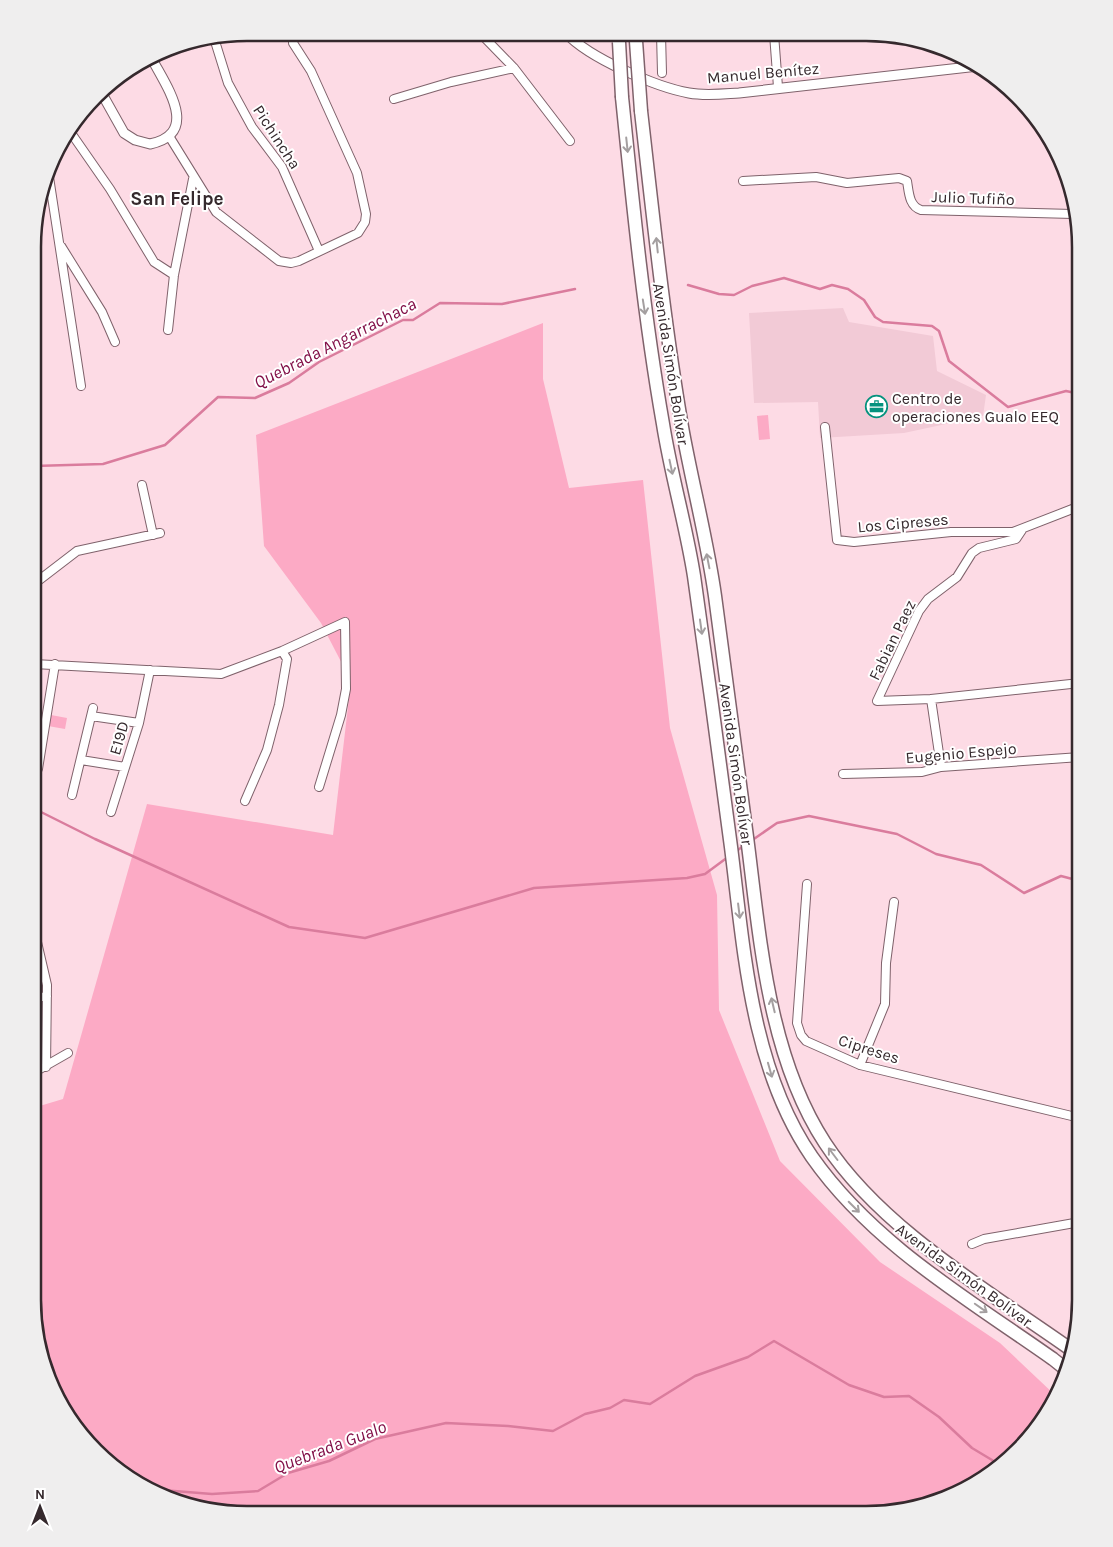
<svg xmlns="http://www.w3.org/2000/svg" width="1113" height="1547" viewBox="0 0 1113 1547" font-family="Karla,sans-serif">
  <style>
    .built { fill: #f2cad6 }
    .green { fill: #fcaac5 }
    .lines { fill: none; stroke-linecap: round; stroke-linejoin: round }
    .stream { stroke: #da7c9d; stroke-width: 2.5 }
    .minor-casing { stroke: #7f626b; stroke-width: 10 }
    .tertiary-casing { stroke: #7f626b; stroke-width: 11 }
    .trunk-casing { stroke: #7f626b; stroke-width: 15 }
    .minor { stroke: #fff; stroke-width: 8 }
    .tertiary { stroke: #fff; stroke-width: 9 }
    .trunk { stroke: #fff; stroke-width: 12 }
    .trunk-bridge-casing { stroke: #7f626b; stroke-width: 15; stroke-linecap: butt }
    .trunk-bridge { stroke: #fff; stroke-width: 12 }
    .oneway { stroke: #a49fa0 }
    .labels { text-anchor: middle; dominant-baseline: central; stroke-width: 4; stroke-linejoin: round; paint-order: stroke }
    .street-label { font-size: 16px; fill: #35292d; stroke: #fff }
    .poi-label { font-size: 16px; fill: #35292d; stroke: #fff; text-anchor: start }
    .water-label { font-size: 18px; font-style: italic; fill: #821048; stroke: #fff }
    .quarter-label { font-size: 19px; font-weight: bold; fill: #35292d; stroke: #fff }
    .rim { fill: none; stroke: #35292d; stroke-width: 2.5 }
  </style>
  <rect width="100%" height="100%" fill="#fddbe5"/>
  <path class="built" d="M843,308L849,322L933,336L937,371L986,395L983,416L904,433L820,438L818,402L754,403L749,313Z"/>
  <path class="green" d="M543,323V379L569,488L643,480L670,728L717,895L719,1010L780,1161L880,1262L1000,1343L1056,1396L1044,1419L1007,1461L960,1492L866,1514L220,1513L165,1498L117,1470L55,1394L33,1300V1108L63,1099L147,804L333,835L351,681L321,623L264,546L256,435Z
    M768,415L770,439L759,440L757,416Z
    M51,715L67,718L65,729L48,726Z"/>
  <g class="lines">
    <path class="stream" d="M688,285L719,294L734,295L752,286L784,278L820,289L832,285L848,289L864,300L875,317L883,322L932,326L939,331L949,361L1008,407L1066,391L1080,394
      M34,466L103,464L165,445L218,397L255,398L289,383L319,362L403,320H413L440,303L502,304L575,289
      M33,808L95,839L289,927L365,938L534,888L687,878L705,874L728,857
      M751,841L777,823L809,816L897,834L936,854L981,865L1024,893L1061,876L1080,881
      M735,852L745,845
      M149,1489L212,1494L258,1491L288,1473L329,1461L375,1439L446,1423L508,1426L553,1431L585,1414L610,1408L624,1400L650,1404L695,1376L748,1357L774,1341L849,1385L884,1397L909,1396L939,1417L972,1448L992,1460L999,1467"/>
    <defs>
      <path id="minor" d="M480,33L514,68L570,141
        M661,34L662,73
        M774,34L778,87
        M214,38L228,83L252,127L282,167L319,251
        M394,99L451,82L514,68
        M69,130L110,189L154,262L174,275
        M169,136L216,212L279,261L291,263L299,261L358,233L365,222L366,214L357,173L311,71L293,43V33
        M49,177L81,386
        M743,181L816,177L847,183L899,178L907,181C909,193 909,206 921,210L1073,214
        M61,246L102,312L115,342
        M168,330L174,275L193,179
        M825,427L837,540L854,542L951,532H1013L1080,506
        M142,485L153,535
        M1022,530L1016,539L979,548L972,553L957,577L928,599L919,611L877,701L931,699L1080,683
        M34,584L77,551L160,533
        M34,664L221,674L282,651L345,622L346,689L341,715L319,787
        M931,699L941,767
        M91,716L139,723
        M81,760L125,767
        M38,769L55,664
        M843,774L922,772L941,767L1080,757
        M72,795L93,708
        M245,801L267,750L279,705L287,659L282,651
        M111,812L139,723L150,670
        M807,884L797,1023L801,1035L806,1041L860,1065L1080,1118
        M33,925L47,985L46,1067
        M33,998L47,996
        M860,1065L885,1004L886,963L894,902
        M33,1073L68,1053
        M972,1244L984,1239L1080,1222"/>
      <path id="tertiary" d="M566,33C589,58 656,87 689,93C705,96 722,94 739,93L978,66
        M101,92L124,133L135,140L150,144C201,133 166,86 152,59"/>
      <path id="trunk" d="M622,97C633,206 644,316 663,424C671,475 686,525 694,576C707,666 719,757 731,847C744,950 751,1069 812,1157C873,1244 968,1299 1053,1359L1068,1371
        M641,111C653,216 664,322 682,427C692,483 707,539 715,596C726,677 737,757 747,837C760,938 768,1056 825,1143C881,1229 990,1292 1073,1351"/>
    </defs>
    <use href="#minor" class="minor-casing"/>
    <use href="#tertiary" class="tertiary-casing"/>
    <use href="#trunk" class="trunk-casing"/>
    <use href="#minor" class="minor"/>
    <use href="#tertiary" class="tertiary"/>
    <use href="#trunk" class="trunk"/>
    <defs>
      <path id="trunk-bridge" d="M636,41L641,111
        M619,42L622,97"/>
    </defs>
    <use href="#trunk-bridge" class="trunk-bridge-casing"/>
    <use href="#trunk-bridge" class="trunk-bridge"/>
  </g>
  <defs><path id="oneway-shaft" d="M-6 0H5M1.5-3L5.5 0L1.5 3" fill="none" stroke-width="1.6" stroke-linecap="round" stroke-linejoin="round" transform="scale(1.25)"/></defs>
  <g class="oneway">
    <use href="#oneway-shaft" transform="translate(627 145) rotate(84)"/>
    <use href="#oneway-shaft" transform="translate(657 245) rotate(-96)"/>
    <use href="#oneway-shaft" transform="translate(644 307) rotate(81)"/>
    <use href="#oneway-shaft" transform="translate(671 467) rotate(78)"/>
    <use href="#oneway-shaft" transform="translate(708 561) rotate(-101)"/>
    <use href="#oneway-shaft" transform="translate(701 627) rotate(82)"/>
    <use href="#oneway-shaft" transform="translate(739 911) rotate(83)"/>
    <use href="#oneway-shaft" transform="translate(773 1005) rotate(-103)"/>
    <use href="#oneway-shaft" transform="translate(770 1070) rotate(74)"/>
    <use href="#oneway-shaft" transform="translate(833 1154) rotate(-127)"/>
    <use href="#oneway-shaft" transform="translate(854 1207) rotate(45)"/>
    <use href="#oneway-shaft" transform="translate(981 1308) rotate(35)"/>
  </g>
  <defs>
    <symbol id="office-ring" viewBox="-11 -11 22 22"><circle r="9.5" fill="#fff" stroke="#05927e" stroke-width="1.5"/><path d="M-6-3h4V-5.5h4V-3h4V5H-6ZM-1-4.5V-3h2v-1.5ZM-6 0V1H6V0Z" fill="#05927e"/></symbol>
  </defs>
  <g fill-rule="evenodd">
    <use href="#office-ring" x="864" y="394" width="25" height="25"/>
  </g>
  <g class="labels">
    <g class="street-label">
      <text transform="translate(763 73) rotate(-5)">Manuel Benítez</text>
      <text transform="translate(277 137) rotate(57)">Pichincha</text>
      <text transform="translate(973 198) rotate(2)">Julio Tufiño</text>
      <text transform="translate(671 364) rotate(81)">Avenida Simón Bolívar</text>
      <text transform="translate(903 523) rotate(-5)">Los Cipreses</text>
      <text transform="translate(892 640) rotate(-64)">Fabian Paez</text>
      <text transform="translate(119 738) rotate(-74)">E19D</text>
      <text transform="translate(961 753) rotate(-5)">Eugenio Espejo</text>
      <text transform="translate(736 764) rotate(82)">Avenida Simón Bolívar</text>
      <text transform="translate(869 1049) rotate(18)">Cipreses</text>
      <text transform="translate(964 1275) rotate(36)">Avenida Simón Bolívar</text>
    </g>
    <g class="poi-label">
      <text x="892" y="398">Centro de<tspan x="892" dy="18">operaciones Gualo EEQ</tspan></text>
    </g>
    <g class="water-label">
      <text transform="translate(335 343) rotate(-27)">Quebrada Angarrachaca</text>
      <text transform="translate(330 1447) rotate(-21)">Quebrada Gualo</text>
    </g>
    <g class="quarter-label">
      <text x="177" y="199">San Felipe</text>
    </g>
  </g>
  <path d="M0 0H1113V1547H0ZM247 41H866A206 206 0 0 1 1072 247V1300A206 206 0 0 1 866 1506H247A206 206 0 0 1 41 1300V247A206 206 0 0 1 247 41Z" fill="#efeeee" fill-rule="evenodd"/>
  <path class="rim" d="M247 41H866A206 206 0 0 1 1072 247V1300A206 206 0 0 1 866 1506H247A206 206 0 0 1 41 1300V247A206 206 0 0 1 247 41Z"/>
  <g transform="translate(40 1507)" stroke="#ffffff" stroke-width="4" paint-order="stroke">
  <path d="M0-4L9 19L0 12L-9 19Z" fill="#35292d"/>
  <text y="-8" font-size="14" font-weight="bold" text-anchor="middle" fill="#35292d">N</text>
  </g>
</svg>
